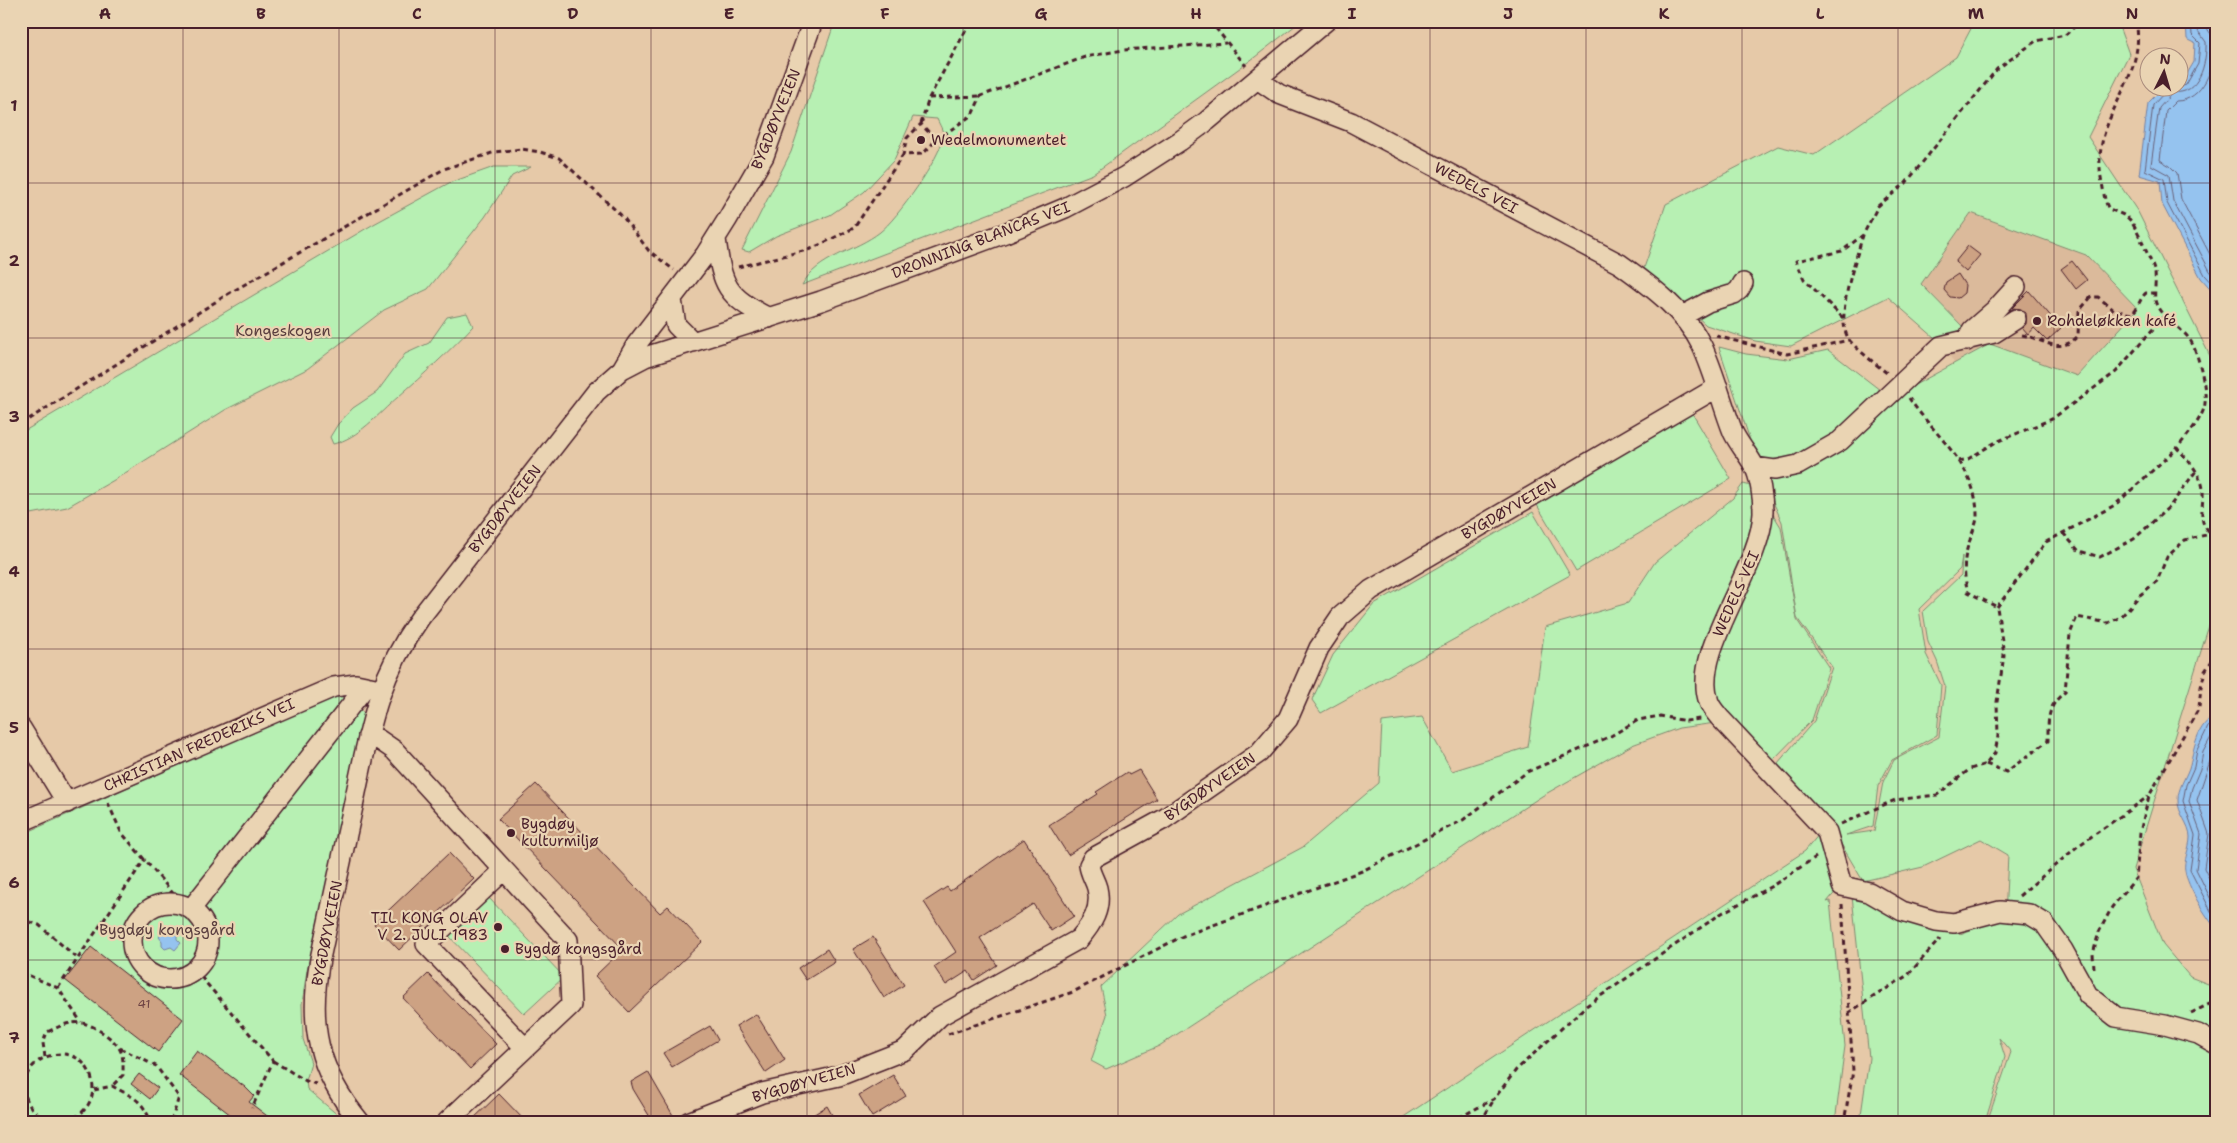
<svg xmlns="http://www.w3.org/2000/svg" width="2237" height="1143" viewBox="0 0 2237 1143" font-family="'Shantell Sans',sans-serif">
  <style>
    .built { fill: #dbba9b }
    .green { fill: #b7f0b3; stroke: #80886f; fill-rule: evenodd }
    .water { fill: #95c3ef; stroke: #7781a1 }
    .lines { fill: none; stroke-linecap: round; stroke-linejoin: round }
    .shore { stroke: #686179; stroke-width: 1 }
    .building { fill: #cda283; stroke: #4a1f2b }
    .minor-casing { stroke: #4a1f2b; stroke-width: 22 }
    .path { stroke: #4a1f2b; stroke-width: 3; stroke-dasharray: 5 4; stroke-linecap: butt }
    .minor { stroke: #ead4b3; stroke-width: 19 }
    .grid { fill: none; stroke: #4a1f2b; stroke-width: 1; stroke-opacity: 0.55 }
    .poi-dot { fill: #4a1f2b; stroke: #ead4b3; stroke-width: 2 }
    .labels { text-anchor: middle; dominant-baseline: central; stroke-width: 4.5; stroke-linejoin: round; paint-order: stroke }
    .number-label { font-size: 12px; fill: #6b4041 }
    .street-label { font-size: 15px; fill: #4a1f2b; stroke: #ead4b3 }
    .poi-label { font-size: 15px; fill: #4a1f2b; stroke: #ead4b3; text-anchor: start }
    .park-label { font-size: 15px; fill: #5a3e3f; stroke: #ead4b3 }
    .neatline { fill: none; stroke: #4a1f2b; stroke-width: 2 }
    .grid-label { font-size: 16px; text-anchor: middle; font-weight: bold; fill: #4a1f2b }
  </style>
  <rect width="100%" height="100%" fill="#e6c9a8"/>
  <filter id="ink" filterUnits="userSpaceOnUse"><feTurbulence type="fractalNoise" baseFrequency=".02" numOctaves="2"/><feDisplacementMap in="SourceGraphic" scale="10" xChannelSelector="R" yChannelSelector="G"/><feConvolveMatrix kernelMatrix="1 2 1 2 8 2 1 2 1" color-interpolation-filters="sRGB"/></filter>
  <g filter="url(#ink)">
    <path class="built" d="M1971,213L2086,255L2138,309L2077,376L1990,344L1954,363L1943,345L1921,284Z"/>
    <path class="green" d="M835,21H1301L1255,57L1093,174L802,285C817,257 856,251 880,232C897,219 941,157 943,137C944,131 939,124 937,119L913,117L894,160L864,192L830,215L776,236L749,252L742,250L791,152Z
      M1975,21H2117L2129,54L2088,137L2138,212L2216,368V603L2133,869L2163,945L2190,977L2216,987V1122H1987L2011,1052L1999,1038L2005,1057L1985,1122H1860L1869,1058L1852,896L1960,934L2005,917L2008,855L1981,839L1923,867L1863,881L1825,817L1777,764L1814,721L1832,667L1797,618L1782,522L1763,479L1900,393L1990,344L2077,376L2138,309L2086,255L1971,213L1921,284L1966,330L1943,345L1888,297L1791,346L1755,341L1706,325L1644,268L1666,204L1778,146L1814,155L1956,57ZM1962,556L1961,575L1923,611L1928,642L1937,661L1945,686L1939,737L1894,760L1883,782L1874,831L1846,835L1873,826L1878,786L1892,760L1937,735L1941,685L1926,654L1919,609L1960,569Z
      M494,167H531L512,176L485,217L428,289L384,310L307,369L225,410L114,480L67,507L21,516V433L372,225L449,183Z
      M467,313L473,326C449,352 424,374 398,397C378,414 359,438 333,444L330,437L338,424L353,408L377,392L405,354L429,343L447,317Z
      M1719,347L1746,354L1788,359L1828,350L1880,390L1832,438L1789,459L1769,463L1756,458Z
      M1692,413L1731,479L1576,571L1537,505Z
      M1743,484L1756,487L1781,527L1797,620L1829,668L1812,720L1769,764L1730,721L1679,728L1632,745L1542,796L1159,1046L1106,1069L1091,1061L1107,1015L1101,987L1178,914L1303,847L1379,783L1382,722L1422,717L1452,771L1528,747L1545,627L1628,603L1655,562L1733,498Z
      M1533,512L1570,575L1321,713L1312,700L1333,655L1374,604Z
      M338,694L364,713L307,970L302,1004L303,1039L311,1063L306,1081L307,1089L346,1122H21V835Z
      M1820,833L1837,890L1827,902L1830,901L1845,1046L1835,1122H1396L1805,851Z
      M488,897L564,977L524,1014L448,935Z"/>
    <path class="water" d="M2186,21H2216V295L2201,278L2162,204L2160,181L2139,175L2148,103L2163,88H2180V82H2182L2194,62L2195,43L2187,39Z
      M2216,716V928C2206,918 2187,885 2185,871C2183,860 2190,848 2190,837C2190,824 2177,813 2178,800C2178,788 2185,779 2189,768C2194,751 2196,723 2216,716Z
      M164,930L177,933V939L181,943L175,950L171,947L165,949L162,946V941L159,937Z"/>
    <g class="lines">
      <path class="shore" d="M2197,21L2198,31L2206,42C2207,63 2199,96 2173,92L2159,108L2151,165L2169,175L2173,201L2210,271L2216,278
        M2205,21C2205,30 2213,33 2214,42C2216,66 2203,101 2176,101L2166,111L2160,160L2170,166L2177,173L2181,199L2216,266
        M2180,87L2186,85L2198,64L2200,43L2192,35L2191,21
        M2166,88L2165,92L2153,105L2145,170L2164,179L2167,203L2205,275L2216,287
        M2216,721L2208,727L2197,750L2194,767L2186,785L2183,801L2195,835L2190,870L2216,921
        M2216,728L2203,752L2200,769L2192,788L2189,801L2201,834L2196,869L2216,910
        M2216,743L2197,800L2209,834L2204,868L2216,893"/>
    </g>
    <path class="building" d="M1968,246L1980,255L1966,272L1955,262Z
      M2072,261L2087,280L2076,289L2061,269Z
      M1958,274L1965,285L1964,293L1958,298L1950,297L1944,290L1946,282Z
      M2029,291L2061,328L2047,341L2034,328L2028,335L2022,328L2026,324V313L2021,309L2012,308Z
      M1139,770L1157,799L1068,855L1049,825L1098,794L1096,792L1127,772L1129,775Z
      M536,784L660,913L668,906L702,942L629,1012L595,976L623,949L498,819Z
      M1024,839L1074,916L1051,931L1033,904L980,938L997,965L974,980L968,971L946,985L934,967L956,952L924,902L947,887L950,891Z
      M449,853L474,879L399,950L374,924Z
      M873,937L904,985L884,998L853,949Z
      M91,947L183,1019L158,1052L65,980Z
      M827,949L835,962L806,980L798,968Z
      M428,974L496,1044L470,1069L403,998Z
      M756,1014L785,1060L766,1073L736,1026Z
      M710,1026L718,1040L672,1067L663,1053Z
      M197,1051L245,1087L254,1096L249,1102L275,1122H240L179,1075Z
      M648,1072L674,1117L667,1122H653L633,1089L631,1082Z
      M139,1074L158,1088L150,1099L131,1084Z
      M893,1075L906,1096L872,1117L859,1095Z
      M499,1094L526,1122H470Z
      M827,1106L836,1122H802Z"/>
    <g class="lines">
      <defs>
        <path id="minor" d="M1257,79L1279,94L1351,122L1620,264C1651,286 1685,311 1702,346C1715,374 1722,404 1733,432C1738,443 1747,453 1753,464C1760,476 1763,498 1763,512C1761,570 1690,651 1709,702C1711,708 1716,713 1720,718L1827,832L1842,886L1869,892L1902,911L1936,921L1954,923L2000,911L2029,914L2044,923L2063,950L2088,995L2116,1017L2165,1025L2198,1034L2216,1044
          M716,239C722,286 726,296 769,318
          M672,300L676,325L693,342
          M1682,316L1708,302L1734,294L1739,290L1743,283
          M1967,341L1972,330L1996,309L2016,287
          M622,369L645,357L821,301L1005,233L1065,208L1124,177L1180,141L1207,121L1326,21
          M1754,467L1775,470L1798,465L1840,441L1941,346L1994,333L2016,319
          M21,728L67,803
          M368,736L378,739L394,750L568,940L571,1005L447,1122
          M21,822L334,687L356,684L380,689
          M503,871L426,944L525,1048
          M132 941a38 38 0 1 1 76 0a38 38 0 1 1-76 0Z
          M191,909L366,686
          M360,1122C317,1070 308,1024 320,959C331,907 343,855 354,802C369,732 377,678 420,618L596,392L622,369L636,345L705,255L727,220L764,156L813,21
          M688,1122L762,1093L839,1076L905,1050L940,1016L1079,939C1092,924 1102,909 1097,888C1095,880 1090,874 1089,865L1093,858L1164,819L1259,753L1288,719L1319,648L1340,617L1371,590L1718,387"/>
      </defs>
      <use href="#minor" class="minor-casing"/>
      <path class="path" d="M1210,21L1246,66
        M2136,21C2148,83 2088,116 2102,183C2104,192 2104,201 2109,209C2116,212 2124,214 2129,219C2135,224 2153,265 2155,273C2156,282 2154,292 2155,300C2159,318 2181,326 2190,340C2198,351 2207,390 2205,403C2204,417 2186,437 2177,448C2187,459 2197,469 2202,484C2207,502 2192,522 2216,539
        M929,98L981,96
        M921,124L929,98L971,21
        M936,140L972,115L981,96L1085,57L1123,50L1226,43
        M1863,235C1856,260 1833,320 1850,341C1861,353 1876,364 1888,374
        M738,267L811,249L854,228L903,155L923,154L936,140L921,124L907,138L903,155
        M1843,318L1804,279L1796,261L1842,251L1863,235L1878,206L1906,183L1997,69L2036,41L2065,35L2081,21
        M2022,335C2045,339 2058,356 2078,336L2079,311L2091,297H2098L2114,310L2131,314C2139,308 2139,299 2146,293H2155
        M1716,336L1787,354L1849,340
        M21,424L228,294L444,169L495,152L522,149L540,152L559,158L623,217L649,251L674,270
        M1959,461L1968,459L1996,442L2052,419L2116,372L2165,315
        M2063,533L2079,551L2100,557L2134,539L2170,506L2196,471
        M1997,607L2046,542L2115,505L2177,448
        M1986,764L2006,772L2048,741C2048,719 2047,706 2065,692L2070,634L2077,617L2108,623L2121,617L2140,595L2157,581L2167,557L2185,540L2210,534
        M108,803L121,832L177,898
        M1841,824L1895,800L1937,795L1970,769L1986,764L1995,753L1998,736L1997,702L2004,655L1997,607L1968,592C1963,573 1963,558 1970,540C1972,533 1976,525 1977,518C1978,465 1935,437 1909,398
        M2019,896L2078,846L2149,796
        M1842,904L1853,1071L1844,1122
        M21,919L39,925L77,958
        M2094,968L2093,954L2099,932L2112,907L2136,878L2140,832L2149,796L2199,708L2201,687L2205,671L2216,655
        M195,970L273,1061L252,1108
        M21,972L58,988L81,1022
        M58,988L145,859
        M1848,1013L1908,975L1940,939
        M2191,1013L2216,1001
        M948,1034L1073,992L1183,936L1362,871L1463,820L1527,772L1609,737L1638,720L1660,716L1686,721L1700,719
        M120,1048L156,1066L179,1097L171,1122
        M45,1057L43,1043L47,1032C58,1027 69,1021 81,1023C91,1023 114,1039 119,1048C124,1055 123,1066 123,1075L112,1086
        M273,1061L306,1081L316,1084
        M94,1090L112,1086C134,1098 141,1098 151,1122
        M21,1094L26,1099
        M55,1122C45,1121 36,1115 30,1106C4,1062 75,1031 91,1076C98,1098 85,1116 64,1122
        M239,1122H240
        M1451,1122L1494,1099L1516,1070L1586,1006L1722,913L1772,886L1816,857
        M1481,1122L1493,1101"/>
      <use href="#minor" class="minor"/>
    </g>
  </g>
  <path class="grid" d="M183,21V1122M339,21V1122M495,21V1122M651,21V1122M807,21V1122M963,21V1122M1118,21V1122M1274,21V1122M1430,21V1122M1586,21V1122M1742,21V1122M1898,21V1122M2054,21V1122M21,183H2216M21,338H2216M21,494H2216M21,649H2216M21,805H2216M21,960H2216"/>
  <g class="poi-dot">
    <circle cx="921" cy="140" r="5"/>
    <circle cx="2037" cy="321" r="5"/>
    <circle cx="511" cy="833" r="5"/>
    <circle cx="498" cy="927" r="5"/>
    <circle cx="505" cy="949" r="5"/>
  </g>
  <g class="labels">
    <g class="number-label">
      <text x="144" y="1004">41</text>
    </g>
    <g class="street-label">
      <text transform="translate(776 119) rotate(-68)">BYGDØYVEIEN</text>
      <text transform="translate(1476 188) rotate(28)">WEDELS VEI</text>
      <text transform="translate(981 240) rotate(-21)">DRONNING BLANCAS VEI</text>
      <text transform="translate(505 509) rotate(-52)">BYGDØYVEIEN</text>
      <text transform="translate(1509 509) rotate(-30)">BYGDØYVEIEN</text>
      <text transform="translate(1736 594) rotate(-66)">WEDELS VEI</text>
      <text transform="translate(199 745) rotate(-24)">CHRISTIAN FREDERIKS VEI</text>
      <text transform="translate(1210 787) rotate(-35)">BYGDØYVEIEN</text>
      <text transform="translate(327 933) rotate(-79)">BYGDØYVEIEN</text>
      <text transform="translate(804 1083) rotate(-16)">BYGDØYVEIEN</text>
    </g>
    <g class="poi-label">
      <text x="931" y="140">Wedelmonumentet</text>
      <text x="2047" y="321">Rohdeløkken kafé</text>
      <text x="521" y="824">Bygdøy<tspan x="521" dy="17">kulturmiljø</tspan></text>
      <text x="488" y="918" text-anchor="end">TIL KONG OLAV<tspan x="488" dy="17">V 2. JULI 1983</tspan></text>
      <text x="515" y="949">Bygdø kongsgård</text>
    </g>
    <g class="park-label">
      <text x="283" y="331">Kongeskogen</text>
      <text x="167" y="930">Bygdøy kongsgård</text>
    </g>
  </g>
  <rect width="2237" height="1143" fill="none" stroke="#ead4b3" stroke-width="55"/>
  <g transform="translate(2164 72) rotate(5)"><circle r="24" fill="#ead4b3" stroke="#aa8c7d"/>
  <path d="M0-4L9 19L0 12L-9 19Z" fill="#4a1f2b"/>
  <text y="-8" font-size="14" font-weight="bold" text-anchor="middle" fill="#4a1f2b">N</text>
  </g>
  <rect x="28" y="28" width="2182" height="1088" class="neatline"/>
  <g class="grid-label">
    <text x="105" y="19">A</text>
    <text x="261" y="19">B</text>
    <text x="417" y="19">C</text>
    <text x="573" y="19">D</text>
    <text x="729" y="19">E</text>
    <text x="885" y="19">F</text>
    <text x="1041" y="19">G</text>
    <text x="1196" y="19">H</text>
    <text x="1352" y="19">I</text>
    <text x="1508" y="19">J</text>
    <text x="1664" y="19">K</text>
    <text x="1820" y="19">L</text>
    <text x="1976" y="19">M</text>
    <text x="2132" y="19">N</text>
    <text x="14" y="111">1</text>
    <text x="14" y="266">2</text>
    <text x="14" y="422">3</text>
    <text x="14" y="577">4</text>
    <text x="14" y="733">5</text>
    <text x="14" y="888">6</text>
    <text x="14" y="1043">7</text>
  </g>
</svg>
